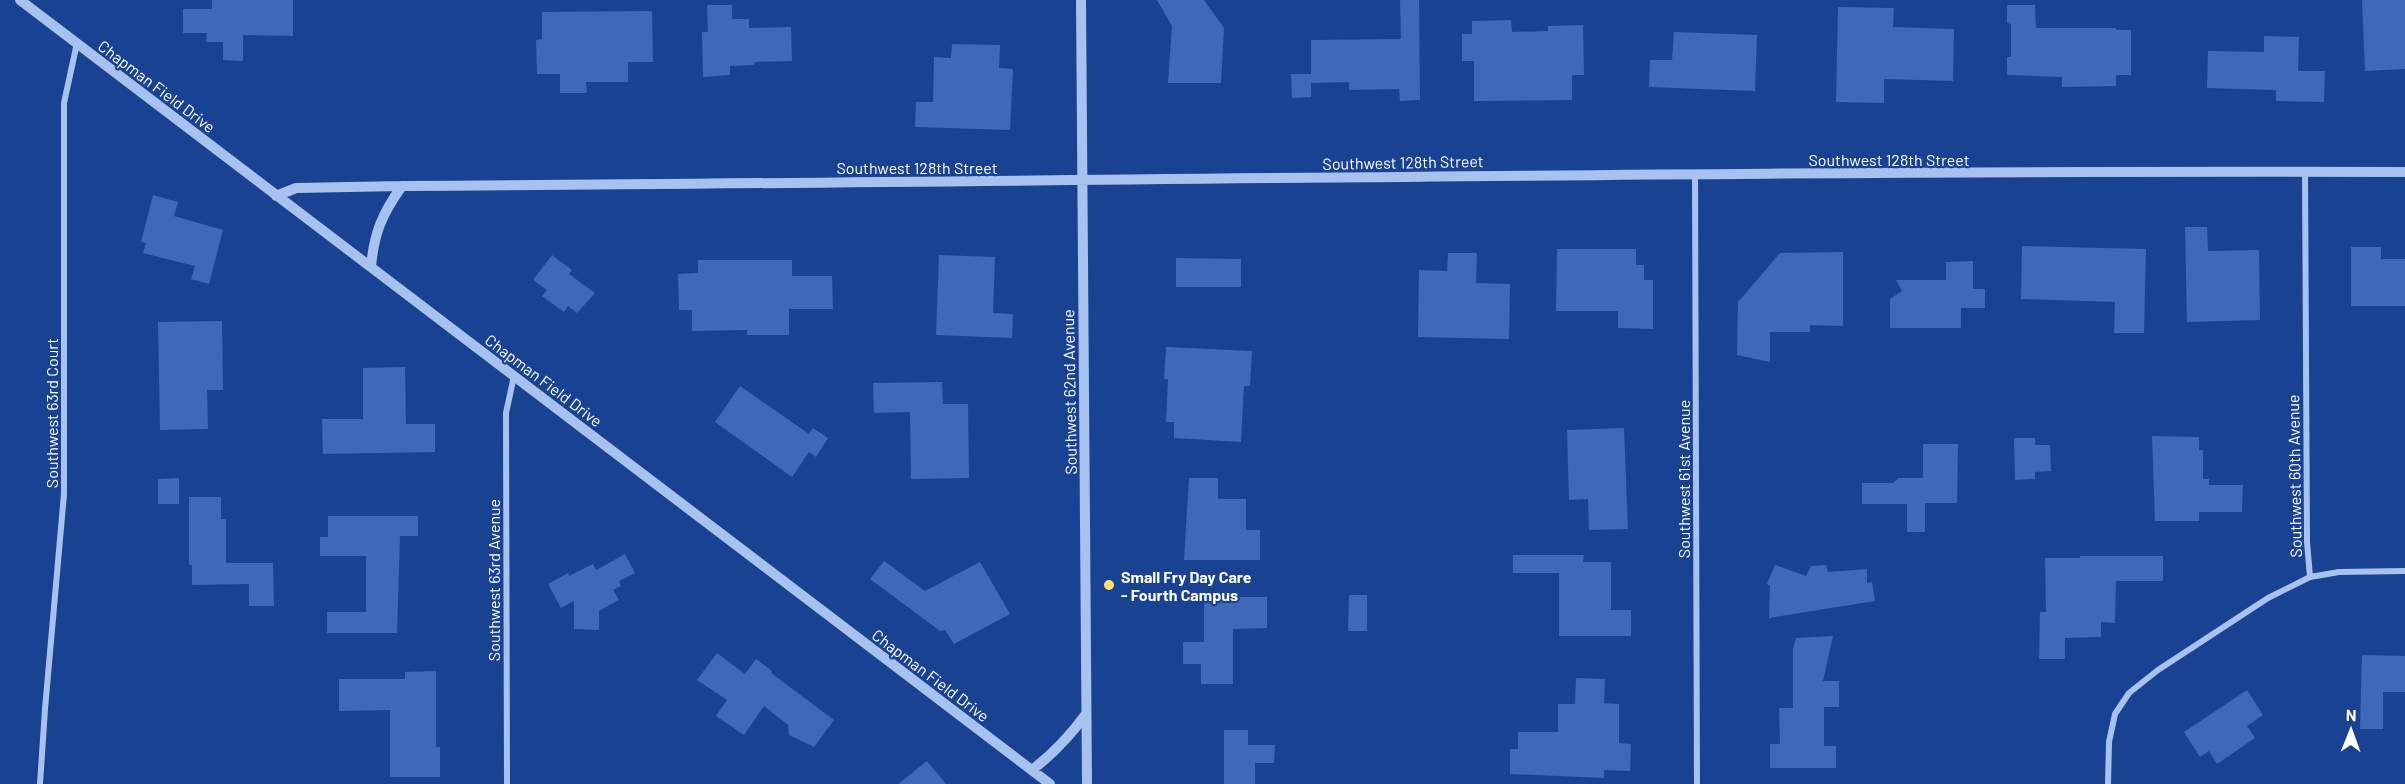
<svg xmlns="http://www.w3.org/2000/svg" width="2405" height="784" viewBox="0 0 2405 784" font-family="Barlow,sans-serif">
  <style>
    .building { fill: #3d69b8 }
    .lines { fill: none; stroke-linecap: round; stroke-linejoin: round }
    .minor { stroke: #a8c2f0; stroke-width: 6 }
    .tertiary { stroke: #a8c2f0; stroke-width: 10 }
    .poi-dot { fill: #ffe167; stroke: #194292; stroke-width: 2 }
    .labels { text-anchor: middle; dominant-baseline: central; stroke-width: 4.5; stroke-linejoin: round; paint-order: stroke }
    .street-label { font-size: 16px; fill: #fff; stroke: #194292 }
    .poi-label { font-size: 16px; font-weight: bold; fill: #fff; stroke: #194292; text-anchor: start }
  </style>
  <rect width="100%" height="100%" fill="#194292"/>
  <path class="building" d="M212,0H293V36L243,35V61L223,60V42H206L207,33H183V9H212Z
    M1157,0H1204L1224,28L1221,83H1168L1172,26Z
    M1400,0H1419L1420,100L1400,101L1399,89L1349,90V82L1311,83V40L1401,39Z
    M2362,0H2405V69L2365,71Z
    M707,5H732V19H749V28L791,27L792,61L755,62L754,65L730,66V75L703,77L702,32H708Z
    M2007,5H2035L2036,28H2116V30H2131V75H2116V86L2062,87V77L2007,75V57H2011V24L2007,23Z
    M1838,7L1894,8L1893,27L1954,29L1953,81L1884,79V103L1836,102Z
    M652,11L653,62H628V82H586L587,93H560V74H537L536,40L542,39V12Z
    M1511,20L1512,32L1548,31V26L1583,25L1584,75H1572V100L1474,101V61H1462V34H1472V21Z
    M1674,32L1757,35L1755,91L1649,87L1650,60H1672Z
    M2264,36L2299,37L2298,71H2325L2324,102L2276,101V90L2207,88L2208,51L2264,52Z
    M952,44L1000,45L999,68L1013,69L1010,130L915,127L916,102H933L934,57L951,58Z
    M1291,74H1311V97L1292,98Z
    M153,195L178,202L174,216L223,230L209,284L191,279L195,266L143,253L146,243L141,242Z
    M2185,227H2207L2208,251L2259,250L2260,320L2187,322Z
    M2022,246L2146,249L2144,333H2114L2115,302L2021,299Z
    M2351,247H2381V259H2405V306H2351Z
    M1557,249H1636V265H1644V280H1653V329L1618,328V311H1556Z
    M1843,252V326L1810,325V332H1770V362L1737,355L1738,302L1780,253Z
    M1448,253H1477L1476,283L1510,284L1509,339L1418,337L1419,270L1447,271Z
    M552,255L572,270L569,274L595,293L577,313L568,306L564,312L542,296L547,290L533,280Z
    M939,255L995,257L993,313L1013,314L1012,338L936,335Z
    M1176,258L1241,259V287H1176Z
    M698,260H792V276H832L833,309H789V335H747V330L692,331V310H679L678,274L698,273Z
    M1973,261V289H1985V308H1961V328H1890V299L1902,291L1896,280H1946V262Z
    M222,321L223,390H207L208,429L160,430L158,322Z
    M1166,347L1252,351L1250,386H1244L1241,442L1174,438V422H1166L1168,379H1164Z
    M405,367L406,424H435V452L323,454L322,419H363V368Z
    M942,382L943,404H968L969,478L911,479L910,412L874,413L873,383Z
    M740,386L809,434L813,428L828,438L816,457L809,452L792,477L715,422Z
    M1624,428L1628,529L1589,530L1588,499L1569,500L1567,430Z
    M2152,436L2199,437V450H2203V479H2209V485H2243L2242,512H2199V521H2155Z
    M2014,438H2035V445H2050L2051,471L2035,472V479L2015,480Z
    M1923,444H1958L1957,503H1925V532H1907V504H1862V483H1893L1899,478H1923Z
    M179,478V504H158V479Z
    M1189,478H1218V499H1246V530H1260V560H1184Z
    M189,497H221V519H226V563H273L274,606H249V584L192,585V565H189Z
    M328,516H418V536H400L397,633H327V612H366V556H320V537H328Z
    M625,554L635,573L619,581L621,586L613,590L619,600L599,611V630L574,629V601L561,608L548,584L568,573L569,576L593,564L596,570Z
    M1513,555H1584L1583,562H1611V610H1631V636H1559V573H1513Z
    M2080,556H2163V581H2116L2115,623L2101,622V637L2065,638V659H2039L2040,612H2046L2045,558H2080Z
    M884,561L925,591L980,562L1010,614L954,644L945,630L940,631L870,579Z
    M1775,565L1806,576L1811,566L1826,565L1828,572L1867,569V583L1872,582L1875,601L1769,618L1770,586L1767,584Z
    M1349,595H1367V631H1348Z
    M1204,597H1267V628L1233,629V684H1201V664H1183V642H1204Z
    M1833,636L1823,681H1839V707H1824V746H1836V768H1770V744H1780L1779,708H1793V649L1796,638Z
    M717,653L745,674L756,659L772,671L771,673L834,720L814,747L789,735L788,725L764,706L744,735L716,716L727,700L697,680Z
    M2362,655L2405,656V692H2383V729H2360Z
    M436,671V747H440V777H390V710L339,711V679H405V672Z
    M1576,678L1605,679L1604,703L1619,704V743L1631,744L1630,771L1604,770V778L1510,774V749H1518V732H1558V704H1575Z
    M2247,690L2263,715L2247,726L2255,738L2217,764L2209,751L2200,757L2184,732Z
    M1224,730H1248V745H1275L1274,763H1255V784H1224Z
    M927,761L946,784H898Z"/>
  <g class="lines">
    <path class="minor" d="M2305,172L2307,542L2310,577
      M1695,174L1697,784
      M40,784L45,709L64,494V103L77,43
      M507,784L506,413L514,376
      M2108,784L2109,742L2115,714L2129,693L2158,670L2268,598L2310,577L2339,572L2405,571"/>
    <path class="tertiary" d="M20,0L1050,784
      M1081,0L1087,784
      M276,196L296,188L402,186C1069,182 1737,170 2405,172
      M371,267C374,233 382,214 402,186
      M1032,770C1053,754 1070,736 1086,714"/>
  </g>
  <circle class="poi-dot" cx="1109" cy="585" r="6"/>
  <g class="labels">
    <g class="street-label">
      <text transform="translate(157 86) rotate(37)">Chapman Field Drive</text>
      <text x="1889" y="159">Southwest 128th Street</text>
      <text transform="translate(1403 162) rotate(-1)">Southwest 128th Street</text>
      <text x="917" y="167">Southwest 128th Street</text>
      <text transform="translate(544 380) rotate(37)">Chapman Field Drive</text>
      <text transform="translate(1069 392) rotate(-91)">Southwest 62nd Avenue</text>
      <text transform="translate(51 413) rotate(-90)">Southwest 63rd Court</text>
      <text transform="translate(2294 476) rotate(-91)">Southwest 60th Avenue</text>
      <text transform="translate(1683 479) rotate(-90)">Southwest 61st Avenue</text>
      <text transform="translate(493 580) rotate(-90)">Southwest 63rd Avenue</text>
      <text transform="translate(931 675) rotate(37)">Chapman Field Drive</text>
    </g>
    <g class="poi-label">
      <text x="1121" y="576">Small Fry Day Care<tspan x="1121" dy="18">- Fourth Campus</tspan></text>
    </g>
  </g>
  <g transform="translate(2351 730) rotate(1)" stroke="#194292" stroke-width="4.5" paint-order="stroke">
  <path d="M0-4.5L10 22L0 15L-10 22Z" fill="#ffffff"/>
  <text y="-9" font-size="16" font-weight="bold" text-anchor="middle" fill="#ffffff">N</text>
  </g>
</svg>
